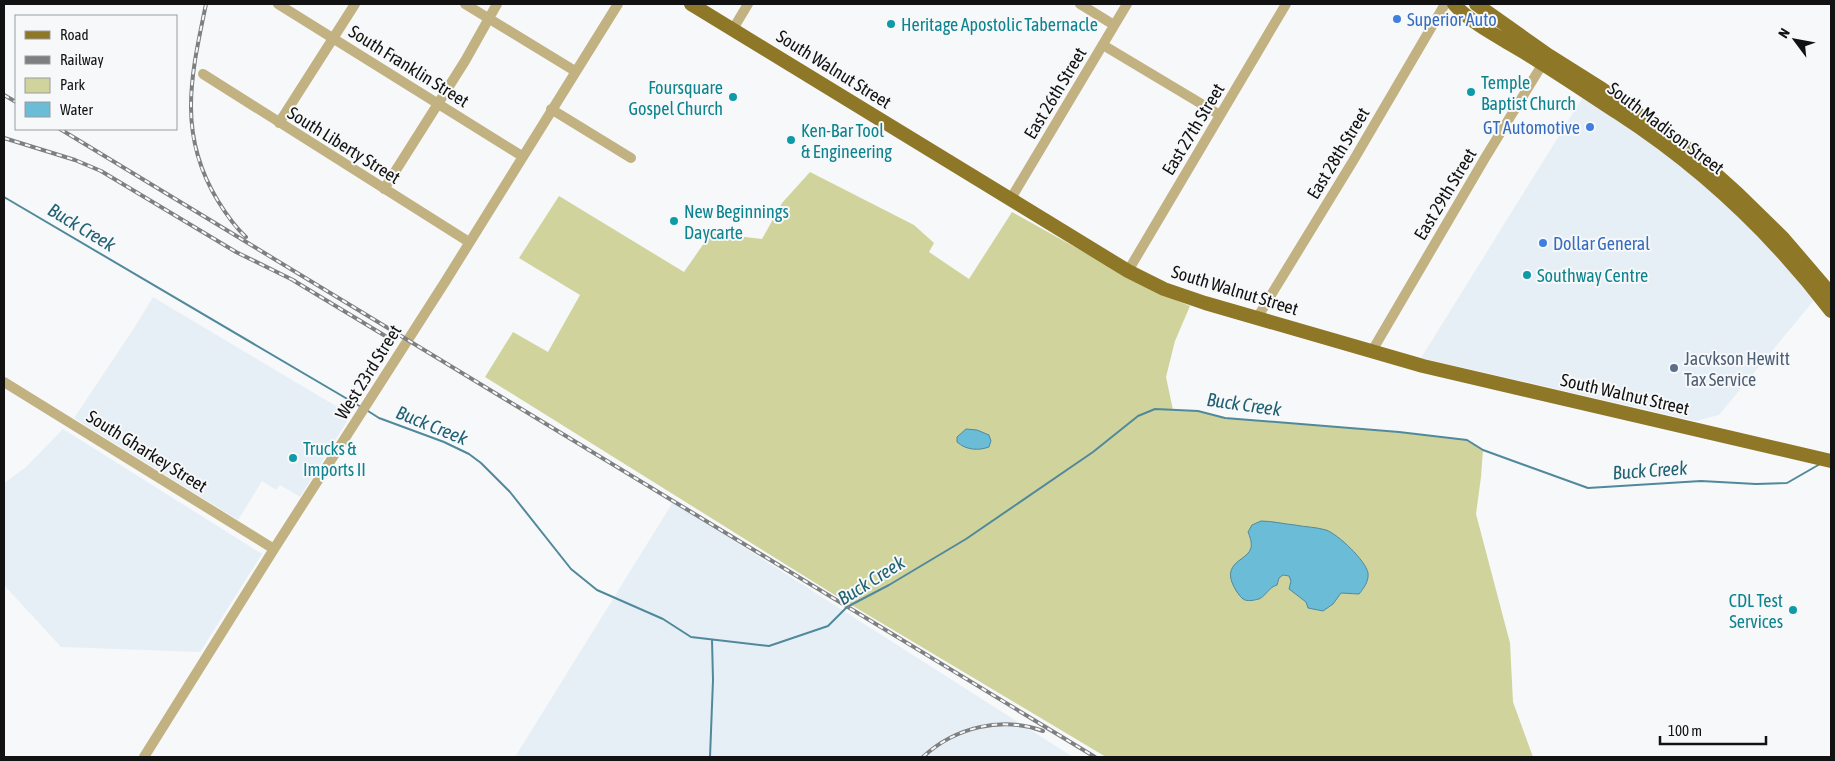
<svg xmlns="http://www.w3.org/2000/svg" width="1835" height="761" viewBox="0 0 1835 761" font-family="'Asap Condensed',sans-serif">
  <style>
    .built { fill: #e7eff6 }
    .green { fill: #d0d49c }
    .water { fill: #6bbcd7; stroke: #50899c }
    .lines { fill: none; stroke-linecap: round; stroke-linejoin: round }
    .stream { stroke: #50899c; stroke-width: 2 }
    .minor { stroke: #c2b282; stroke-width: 10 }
    .major { stroke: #8e7727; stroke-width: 14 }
    .rail-casing { stroke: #7e7f80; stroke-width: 4 }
    .rail { stroke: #f7f8f9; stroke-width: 2; stroke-dasharray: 5.5; stroke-linecap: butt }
    .shop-dot { fill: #3f7fe0; stroke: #f7f8f9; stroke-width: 2 }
    .culture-dot { fill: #0f9aa8; stroke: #f7f8f9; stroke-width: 2 }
    .service-dot { fill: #5c6f8a; stroke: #f7f8f9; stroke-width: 2 }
    .labels { text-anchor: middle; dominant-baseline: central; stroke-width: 4; stroke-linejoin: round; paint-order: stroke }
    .shop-label { font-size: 18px; fill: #366cbe; stroke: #f7f8f9; text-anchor: start }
    .culture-label { font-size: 18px; fill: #0d838f; stroke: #f7f8f9; text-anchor: start }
    .street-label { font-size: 18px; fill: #121213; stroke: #f7f8f9 }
    .service-label { font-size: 18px; fill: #4e5e75; stroke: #f7f8f9; text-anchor: start }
    .water-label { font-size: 19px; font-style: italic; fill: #206174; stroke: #f7f8f9 }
  </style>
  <rect width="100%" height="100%" fill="#f7f8f9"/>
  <path class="built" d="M1583,97L1646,138L1688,171L1748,224L1815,299L1719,415L1696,421L1421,358Z
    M153,297L351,415L300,497L280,485L276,490L262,481L238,520L74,418L134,328Z
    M63,429L262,554L200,652L61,647L4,585V483L26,467Z
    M673,502L1073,757H515Z"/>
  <path class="green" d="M810,172L914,225L934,243L929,252L969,279L1012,212L1152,290L1190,306L1175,341L1166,377L1173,410L1198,411L1225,418L1393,432L1467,440L1483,450L1481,477L1476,514L1510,643L1513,702L1533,757H1106L838,597L485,377L513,332L548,352L580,295L519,258L559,196L684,272L711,233L762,239L782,203Z"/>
  <path class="water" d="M966,429L977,430L989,435L991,441L989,447C978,451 966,450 957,442V437Z
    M1261,521C1272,521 1284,524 1295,525C1305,527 1316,527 1326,530C1338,534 1366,561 1368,573C1369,581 1364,588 1359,594L1341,593L1333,604L1323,611L1308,608L1306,602L1289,589L1291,581L1289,576L1283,575L1279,578L1277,585C1269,587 1266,596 1259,599C1255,600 1247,602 1243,599C1237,594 1228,579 1231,571C1234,560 1248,558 1251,548C1252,542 1250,537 1248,532L1252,525Z"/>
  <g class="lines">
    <path class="stream" d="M4,197L361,407
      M368,411L379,418L444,442L469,454L481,463L510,492L571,569L597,590L663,619L691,637L769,646L828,626L847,607L889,585L966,539L1093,452L1138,416L1155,409L1198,411L1225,418L1399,432L1467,440L1483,450L1588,488L1701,481L1756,484L1787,483L1820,464
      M710,757L713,680L712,640"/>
    <path class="minor" d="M278,4L522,156
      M465,4L575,71
      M1080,4L1114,25
      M733,29L748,4
      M1103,45L1220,115
      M203,74L469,242
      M551,109L631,158
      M279,123L355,4
      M384,189L465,61L497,4
      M1010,200L1127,4
      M1128,271L1286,4
      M1257,318L1353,161L1445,4
      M1372,351L1485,158L1545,60
      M4,382L274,549
      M144,757L274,549L445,282L618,4"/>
    <path class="major" d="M691,4L1128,271L1164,289L1205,303L1423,366L1831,461
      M1454,4C1472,24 1499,37 1522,51C1555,71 1586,92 1618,113C1700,166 1772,234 1831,311
      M1476,4L1548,55L1602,89L1688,149L1738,194L1783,238L1831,294"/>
    <defs>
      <path id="rail" d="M206,4C191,76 177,134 218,201C226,214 235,227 246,237
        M4,95L16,102
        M60,129L1095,757
        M4,138L75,160L101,171L236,252L295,281
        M291,279L387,337
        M923,757C955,727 1002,716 1043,731"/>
    </defs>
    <use href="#rail" class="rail-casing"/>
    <use href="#rail" class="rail"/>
  </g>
  <g class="shop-dot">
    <circle cx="1397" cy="19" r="5"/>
    <circle cx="1590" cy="127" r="5"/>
    <circle cx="1543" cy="243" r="5"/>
  </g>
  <g class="culture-dot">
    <circle cx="891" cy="24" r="5"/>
    <circle cx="1471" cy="92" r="5"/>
    <circle cx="733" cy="97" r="5"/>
    <circle cx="791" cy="140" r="5"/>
    <circle cx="674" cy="221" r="5"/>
    <circle cx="1527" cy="275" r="5"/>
    <circle cx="293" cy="458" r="5"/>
    <circle cx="1793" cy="610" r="5"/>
  </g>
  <circle class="service-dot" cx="1674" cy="368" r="5"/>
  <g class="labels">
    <g class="shop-label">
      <text x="1407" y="19">Superior Auto</text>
      <text x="1580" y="127" text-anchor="end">GT Automotive</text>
      <text x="1553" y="243">Dollar General</text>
    </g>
    <g class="culture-label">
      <text x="901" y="24">Heritage Apostolic Tabernacle</text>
      <text x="1481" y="82">Temple<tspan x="1481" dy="21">Baptist Church</tspan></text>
      <text x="723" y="87" text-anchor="end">Foursquare<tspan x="723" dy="21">Gospel Church</tspan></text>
      <text x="801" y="130">Ken-Bar Tool<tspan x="801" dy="21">&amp; Engineering</tspan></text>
      <text x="684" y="211">New Beginnings<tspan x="684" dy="21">Daycarte</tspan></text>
      <text x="1537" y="275">Southway Centre</text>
      <text x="303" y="448">Trucks &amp;<tspan x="303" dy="21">Imports II</tspan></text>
      <text x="1783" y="600" text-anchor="end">CDL Test<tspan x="1783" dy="21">Services</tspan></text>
    </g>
    <g class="street-label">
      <text transform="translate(409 66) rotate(32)">South Franklin Street</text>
      <text transform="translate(834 69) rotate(32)">South Walnut Street</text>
      <text transform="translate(1055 93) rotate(-59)">East 26th Street</text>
      <text transform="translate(1666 128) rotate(37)">South Madison Street</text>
      <text transform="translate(1193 129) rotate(-59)">East 27th Street</text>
      <text transform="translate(344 145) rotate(32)">South Liberty Street</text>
      <text transform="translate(1338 153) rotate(-59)">East 28th Street</text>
      <text transform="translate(1445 194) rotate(-59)">East 29th Street</text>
      <text transform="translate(1235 290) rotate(17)">South Walnut Street</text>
      <text transform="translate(368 372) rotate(-58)">West 23rd Street</text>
      <text transform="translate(1625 394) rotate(13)">South Walnut Street</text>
      <text transform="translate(147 451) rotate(32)">South Gharkey Street</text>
    </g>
    <g class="service-label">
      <text x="1684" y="358">Jacvkson Hewitt<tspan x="1684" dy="21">Tax Service</tspan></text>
    </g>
    <g class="water-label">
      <text transform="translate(82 227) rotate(31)">Buck Creek</text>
      <text transform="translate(1244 404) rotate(8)">Buck Creek</text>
      <text transform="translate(432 425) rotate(22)">Buck Creek</text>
      <text transform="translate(1650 470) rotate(-4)">Buck Creek</text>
      <text transform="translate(871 580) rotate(-32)">Buck Creek</text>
    </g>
  </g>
  <rect width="1835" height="761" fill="none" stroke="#121213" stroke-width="10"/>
  <rect x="15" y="15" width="162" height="115" fill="#f7f8f9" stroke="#9b9c9d"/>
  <rect x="25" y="31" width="25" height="8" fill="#8e7727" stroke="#9b9c9d"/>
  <text x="60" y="40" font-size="15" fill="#121213">Road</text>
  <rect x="25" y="56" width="25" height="8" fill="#7e7f80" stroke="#9b9c9d"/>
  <text x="60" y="65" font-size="15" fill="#121213">Railway</text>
  <rect x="25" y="78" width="25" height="15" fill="#d0d49c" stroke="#9b9c9d"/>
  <text x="60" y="90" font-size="15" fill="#121213">Park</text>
  <rect x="25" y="102" width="25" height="15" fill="#6bbcd7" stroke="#9b9c9d"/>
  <text x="60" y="115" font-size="15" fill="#121213">Water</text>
  <g transform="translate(1795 40) rotate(302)" stroke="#f7f8f9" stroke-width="4" paint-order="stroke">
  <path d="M0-4L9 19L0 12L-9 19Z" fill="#121213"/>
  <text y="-8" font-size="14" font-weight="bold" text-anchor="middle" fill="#121213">N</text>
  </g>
  <path d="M1660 736v8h106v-8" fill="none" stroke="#121213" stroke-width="2.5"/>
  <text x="1668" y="736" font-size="15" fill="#121213" stroke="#f7f8f9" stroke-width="4" paint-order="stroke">100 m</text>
</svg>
